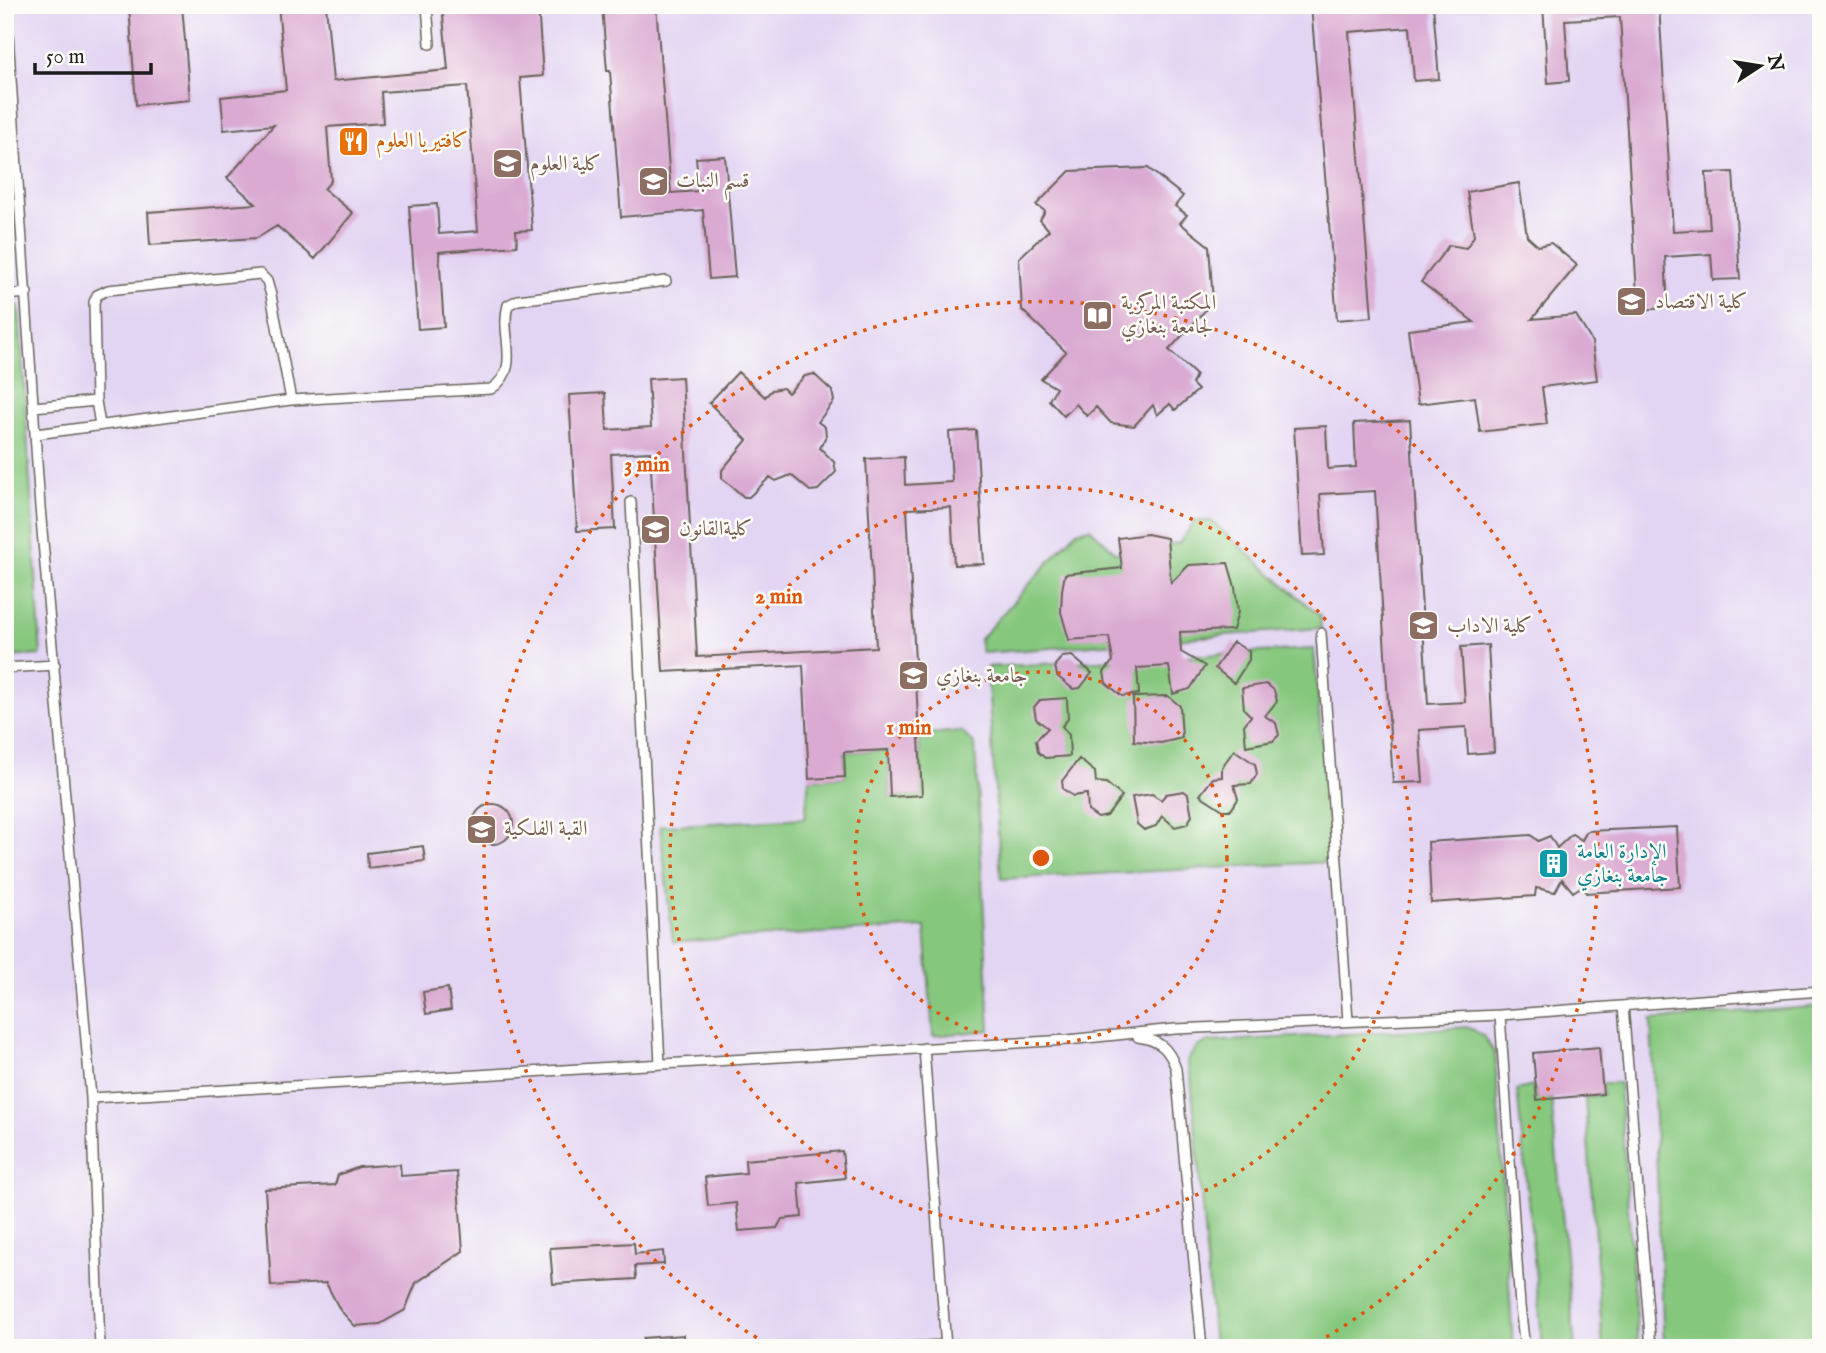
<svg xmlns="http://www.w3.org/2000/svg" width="1826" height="1353" viewBox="0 0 1826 1353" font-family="'IM FELL English',Amiri,serif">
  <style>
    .built { fill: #e2d4f3 }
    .green { fill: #86c77e; stroke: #51724d; stroke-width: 2 }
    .building { fill: #daaad2 }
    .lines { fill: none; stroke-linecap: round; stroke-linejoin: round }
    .lane-casing { stroke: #68625a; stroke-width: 12 }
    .lane { stroke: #fff; stroke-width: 9 }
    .ring { fill: none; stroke: #de560d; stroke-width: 3.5; stroke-dasharray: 3.5 7 }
    .labels { text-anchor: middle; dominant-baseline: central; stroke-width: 5; stroke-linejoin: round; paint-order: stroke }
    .food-label { font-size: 21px; fill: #c56008; stroke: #fdfcf7; text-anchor: start }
    .education-label { font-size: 21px; fill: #785e54; stroke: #fdfcf7; text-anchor: start }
    .culture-label { font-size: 21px; fill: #0d838f; stroke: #fdfcf7; text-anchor: start }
    .centre { fill: #de560d; stroke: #fdfcf7; stroke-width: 3.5 }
    .ring-label { font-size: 21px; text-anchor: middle; font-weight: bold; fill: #de560d; stroke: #fdfcf7; stroke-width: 5; stroke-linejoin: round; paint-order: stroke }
  </style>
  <rect width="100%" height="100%" fill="#fdfcf7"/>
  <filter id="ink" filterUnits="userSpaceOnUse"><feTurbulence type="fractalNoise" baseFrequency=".0143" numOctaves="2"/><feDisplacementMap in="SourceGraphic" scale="14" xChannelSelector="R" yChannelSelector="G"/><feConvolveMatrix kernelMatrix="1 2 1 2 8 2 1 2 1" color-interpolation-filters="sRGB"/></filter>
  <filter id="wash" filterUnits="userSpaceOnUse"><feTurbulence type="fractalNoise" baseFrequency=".00686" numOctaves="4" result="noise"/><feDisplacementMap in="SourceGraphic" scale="28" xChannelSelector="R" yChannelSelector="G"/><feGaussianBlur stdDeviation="1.57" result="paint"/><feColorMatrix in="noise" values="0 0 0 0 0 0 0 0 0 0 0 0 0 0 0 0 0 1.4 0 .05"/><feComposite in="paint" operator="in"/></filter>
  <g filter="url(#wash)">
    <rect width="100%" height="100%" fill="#f5e5cd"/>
    <path class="built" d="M5,5H1821V1348H5Z"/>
    <path class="green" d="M19,306L41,655L5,657V440L10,439L5,308Z
      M1195,521H1211L1320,616L1321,628L982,653L979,640L1077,531L1090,528L1116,553L1179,543Z
      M1314,649L1331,862L1001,879L987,667Z
      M961,731L975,745L990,1030L933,1036L925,927L673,942L660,826L805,818L809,779L845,777L844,752L888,750L890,797L922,795L919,735Z
      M1821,1006V1348H1664L1651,1020Z
      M1469,1027L1483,1036L1495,1053L1513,1348H1214L1191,1077L1187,1061L1197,1047L1207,1042Z
      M1601,1083H1619L1638,1348H1603L1585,1098L1603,1094Z
      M1533,1086L1537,1099L1551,1098L1575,1348H1543L1517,1090Z"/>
    <g id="blocks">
      <path class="building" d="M129,5H182L190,100L136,105Z
        M278,5H326L333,81L448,70L442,5H538L543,76L520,78L532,230L516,231L517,246L439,252L444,327L418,329L409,206L437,204L439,234L478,231L467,86L381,92L383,123L327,127L331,181L324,189L353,213L315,259L277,226L257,238L150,245L148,212L256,204L227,178L274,125L224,130L221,97L286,90Z
        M602,5H656L671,193L699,191L696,158L725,156L735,277L709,279L703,210L621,217L610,71H607Z
        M1311,5H1361V9L1393,5H1433L1439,79L1414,81L1410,27L1349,32L1372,317L1337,320Z
        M1543,5H1659L1673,231L1710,229L1706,173L1733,172L1740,279L1713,280L1711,254L1665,257L1668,308L1638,310L1620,17L1565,20L1569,81L1548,83Z
        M1148,168L1183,196L1175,206L1187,215L1180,223L1209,246L1213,302L1169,350L1196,375L1192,384L1198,390L1175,410L1170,404L1157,415L1153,405L1134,426L1111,423L1096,407L1087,416L1076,404L1064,416L1049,400L1056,388L1041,379L1066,352L1022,310L1019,258L1049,230L1040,220L1045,211L1036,205L1070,171Z
        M1519,183L1527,236L1538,246L1551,243L1577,265L1532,319L1576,315L1592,342L1597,380L1542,387L1547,424L1480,432L1475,397L1418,404L1408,330L1474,322L1421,282L1449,245L1466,248L1474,236L1467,192Z
        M738,372L765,397L772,390L783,388L788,393L805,376L814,374L832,391L834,401L818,422L825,427L826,436L820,448L834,462L836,472L818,490L810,491L791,475L776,481L770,477L749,497H744L722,478V470L747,440L709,403Z
        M682,377L697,657L876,647L866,459L904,457L905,485L952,482L949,432L976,430L984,564L954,565L951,507L907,509L922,795L890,797L888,750L844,752L845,777L809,779L803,665L663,672L650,452L611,454L615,529L577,531L569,395L605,393L607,430L651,427L648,379Z
        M1410,420L1428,704L1465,702L1461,647L1488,645L1494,752L1468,754L1466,727L1419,730L1423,782L1393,783L1375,491L1320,494L1324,555L1302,556L1294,428L1326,426L1328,469L1356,467L1354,423Z
        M1147,534L1167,538L1171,583L1189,565L1228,563L1235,587L1238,612L1233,630L1180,632L1181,652L1205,666L1190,689L1173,694L1169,666L1137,668L1139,694L1122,696L1106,683L1104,672L1113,661L1109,637L1069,640L1061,612L1062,590L1065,574L1122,568L1118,538Z
        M1233,642L1249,651V660L1234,683L1215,668Z
        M1072,656L1092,673L1080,688L1073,689L1057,676L1055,665L1062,657Z
        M1266,684L1274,690L1277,701L1265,716L1276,723L1279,735L1273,741L1246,746L1244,725L1251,716L1244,709L1242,688Z
        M1168,696L1180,706L1182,738L1161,743L1134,741L1133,697Z
        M1067,698L1068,719L1062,726L1069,735L1070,756L1045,758L1038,752L1036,740L1048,728L1036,719L1034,707L1040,700Z
        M1234,750L1255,764L1257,774L1251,784L1234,785L1238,799L1231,810H1223L1200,795L1213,778L1222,777V767Z
        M1079,759L1095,772L1096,782L1106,783L1122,796L1107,816L1098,818L1088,811L1087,794L1073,796L1063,789L1062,781Z
        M1184,791L1188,794L1192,816L1187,824L1175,827L1162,816L1156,826L1144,830L1137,824L1132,797L1152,794L1161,800L1166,794Z
        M473 824a20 20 0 1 1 40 0a20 20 0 1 1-40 0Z
        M1677,827L1680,887L1586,893L1584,885L1573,892L1562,879L1555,892L1536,888L1535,896L1431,903L1428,842L1531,835L1538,841L1550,836L1557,848L1572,834L1582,840L1587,831Z
        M423,846L425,861L368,868L367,853Z
        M448,988L451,1010L426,1014L423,992Z
        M1599,1047L1603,1094L1537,1100L1533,1053Z
        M842,1151L845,1178L799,1183L802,1217L782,1219L777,1228L739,1231L736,1203L708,1206L705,1177L746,1173L745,1160Z
        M400,1164L401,1176L457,1172L463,1251L416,1283L405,1310L380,1324L355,1326L340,1310L326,1283L271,1286L265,1189L335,1185L338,1175L359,1167Z
        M634,1243L635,1254L663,1251L664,1264L635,1266L636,1279L553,1284L550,1248Z
        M683,1335L684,1348H643V1338Z"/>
    </g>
  </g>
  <g filter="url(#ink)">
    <use href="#blocks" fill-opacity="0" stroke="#68625a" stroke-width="2"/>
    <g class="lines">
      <defs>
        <path id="lane" d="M6,5L40,507L91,1098L100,1348
          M427,5L430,44
          M5,295L27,293
          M34,407L96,401
          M100,425L96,401L94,302L97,295L108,290L260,274L267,281L271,295L291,400
          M36,434L291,400L491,389C523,368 499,336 508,305L518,300L666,281
          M631,502L660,1064
          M1321,633L1348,1021
          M5,668L55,665
          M1623,1006L1651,1348
          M1500,1015L1520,1306L1525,1348
          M1138,1037C1159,1040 1169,1048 1176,1069L1202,1348
          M924,1048L946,1348
          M91,1098L1067,1040L1175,1029L1500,1015L1821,991
          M891,1348L945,1345"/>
      </defs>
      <use href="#lane" class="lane-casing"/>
      <use href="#lane" class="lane"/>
    </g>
  </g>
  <g class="ring">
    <circle cx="1041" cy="858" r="186"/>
    <circle cx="1041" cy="858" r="371"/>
    <path d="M775 1348A557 557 0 1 1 1307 1348"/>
  </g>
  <defs>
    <symbol id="restaurant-square" viewBox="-11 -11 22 22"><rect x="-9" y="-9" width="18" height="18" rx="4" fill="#e8710a" stroke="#fdfcf7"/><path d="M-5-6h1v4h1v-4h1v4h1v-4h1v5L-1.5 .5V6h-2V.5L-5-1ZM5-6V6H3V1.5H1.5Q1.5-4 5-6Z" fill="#fff"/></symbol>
    <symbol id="university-square" viewBox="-11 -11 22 22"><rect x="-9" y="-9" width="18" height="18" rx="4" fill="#8d6e63" stroke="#fdfcf7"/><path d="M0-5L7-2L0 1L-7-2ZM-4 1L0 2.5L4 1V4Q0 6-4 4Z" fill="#fff"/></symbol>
    <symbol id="library-square" viewBox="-11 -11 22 22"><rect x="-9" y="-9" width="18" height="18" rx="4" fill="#8d6e63" stroke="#fdfcf7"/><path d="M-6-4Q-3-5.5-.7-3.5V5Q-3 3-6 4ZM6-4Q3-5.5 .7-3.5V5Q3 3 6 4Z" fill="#fff"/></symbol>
    <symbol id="building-square" viewBox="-11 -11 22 22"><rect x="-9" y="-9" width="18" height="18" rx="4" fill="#0f9aa8" stroke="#fdfcf7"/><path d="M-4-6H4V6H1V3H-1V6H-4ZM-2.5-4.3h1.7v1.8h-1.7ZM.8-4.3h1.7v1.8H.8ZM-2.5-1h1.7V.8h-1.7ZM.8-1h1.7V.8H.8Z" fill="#fff"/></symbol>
  </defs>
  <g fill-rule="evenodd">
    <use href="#restaurant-square" x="336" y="124" width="35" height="35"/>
    <use href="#university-square" x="490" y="146" width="35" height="35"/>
    <use href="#university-square" x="636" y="164" width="35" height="35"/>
    <use href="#university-square" x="1614" y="284" width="35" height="35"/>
    <use href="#library-square" x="1080" y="298" width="35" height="35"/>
    <use href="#university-square" x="638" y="512" width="35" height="35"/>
    <use href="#university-square" x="1406" y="608" width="35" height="35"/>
    <use href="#university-square" x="896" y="658" width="35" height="35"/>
    <use href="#university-square" x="464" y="812" width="35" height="35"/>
    <use href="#building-square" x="1536" y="846" width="35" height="35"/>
  </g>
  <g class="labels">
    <g class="food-label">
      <text x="376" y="141">كافتيريا العلوم</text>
    </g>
    <g class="education-label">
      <text x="530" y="164">كلية العلوم</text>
      <text x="676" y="181">قسم النبات</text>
      <text x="1655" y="302">كلية الاقتصاد</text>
      <text x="1121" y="303">المكتبة المركزية<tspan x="1121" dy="24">لجامعة بنغازي</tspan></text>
      <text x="679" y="529">كليةالقانون</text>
      <text x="1447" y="626">كلية الاداب</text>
      <text x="936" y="676">جامعة بنغازي</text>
      <text x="504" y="829">القبة الفلكية</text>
    </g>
    <g class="culture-label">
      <text x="1577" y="852">الإدارة العامة<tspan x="1577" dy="24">جامعة بنغازي</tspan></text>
    </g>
  </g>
  <circle cx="1041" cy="858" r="10" class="centre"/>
  <g class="ring-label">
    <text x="647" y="471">3 min</text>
    <text x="779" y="603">2 min</text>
    <text x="909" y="734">1 min</text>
  </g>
  <rect width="1826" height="1353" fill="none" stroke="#fdfcf7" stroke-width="28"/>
  <g transform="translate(1760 66) rotate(78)" stroke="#fdfcf7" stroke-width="5" paint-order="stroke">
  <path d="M0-5L12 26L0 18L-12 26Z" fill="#1c1c1c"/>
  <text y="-10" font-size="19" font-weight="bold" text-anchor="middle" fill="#1c1c1c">N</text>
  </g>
  <path d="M35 63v10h116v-10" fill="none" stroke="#1c1c1c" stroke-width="3.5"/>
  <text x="46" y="63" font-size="21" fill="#1c1c1c" stroke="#fdfcf7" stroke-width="5" paint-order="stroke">50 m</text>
</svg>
